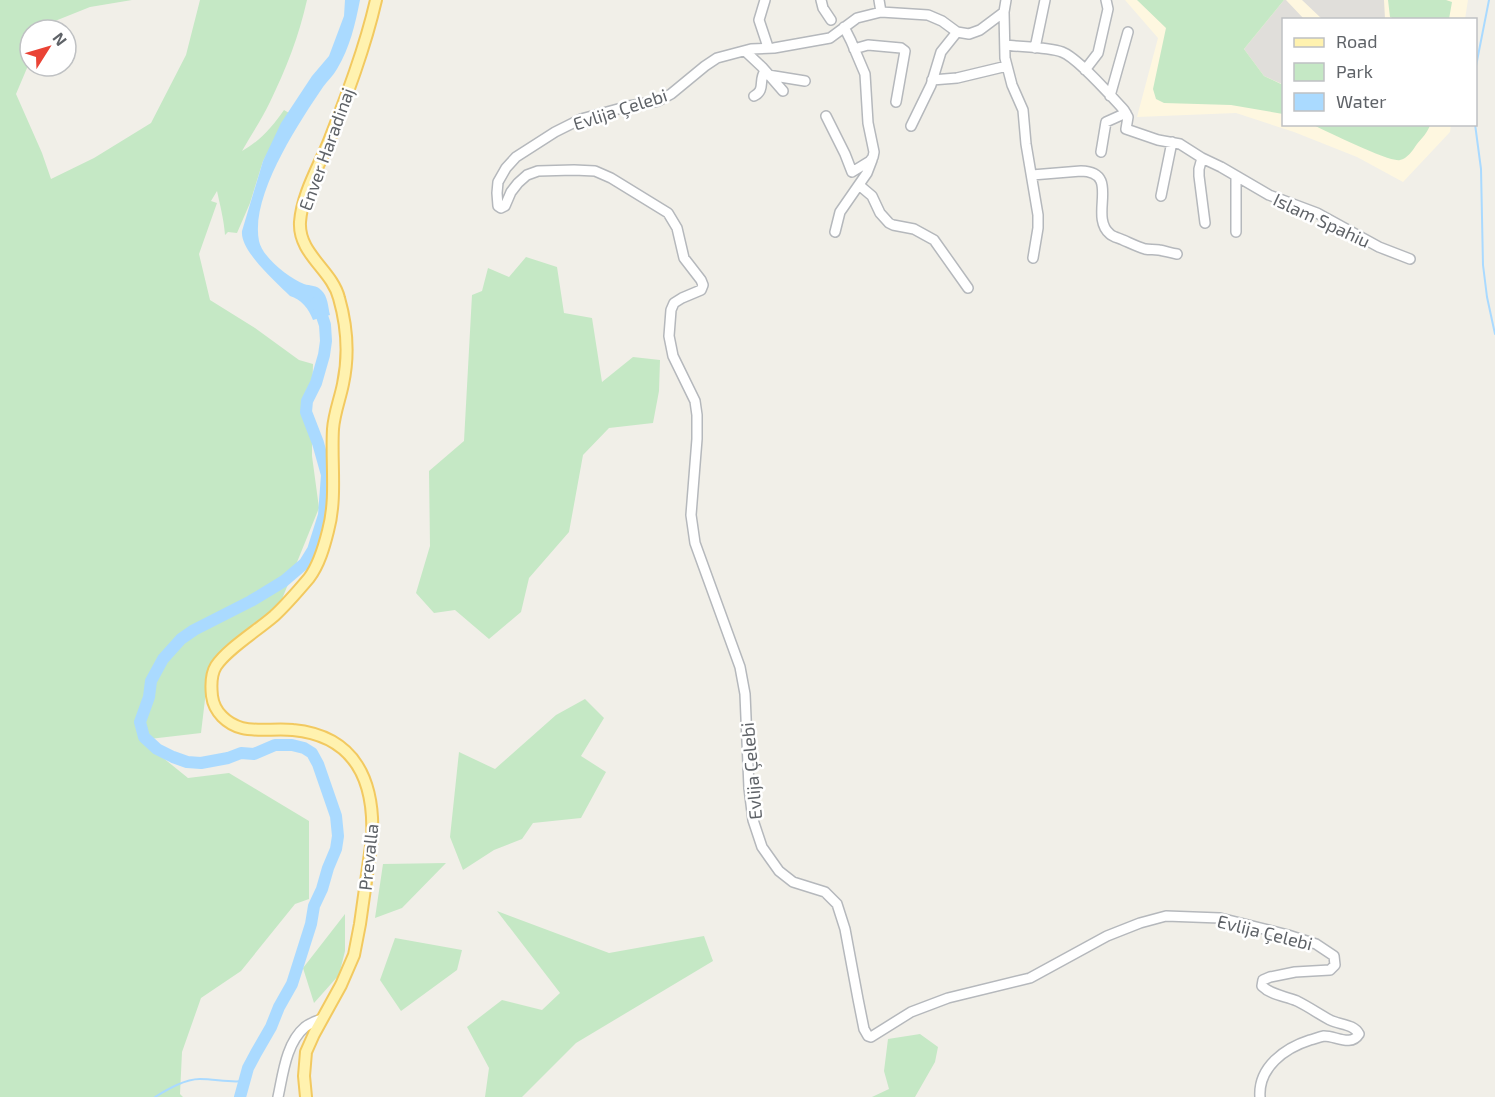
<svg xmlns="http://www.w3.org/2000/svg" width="1495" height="1097" viewBox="0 0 1495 1097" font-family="'Exo 2',sans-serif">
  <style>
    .commercial { fill: #fef7e0 }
    .industrial { fill: #e0deda }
    .green { fill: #c5e8c5 }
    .water { fill: #aadaff }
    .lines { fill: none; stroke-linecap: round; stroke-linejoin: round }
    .stream { stroke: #aadaff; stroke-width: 2 }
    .river { stroke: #aadaff; stroke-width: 12 }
    .minor-casing { stroke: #b5b8bc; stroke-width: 12 }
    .major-casing { stroke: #f2c960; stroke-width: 14 }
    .minor { stroke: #fff; stroke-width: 9 }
    .major { stroke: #fff2af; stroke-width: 10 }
    .labels { text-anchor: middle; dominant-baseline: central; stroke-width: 5; stroke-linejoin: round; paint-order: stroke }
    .street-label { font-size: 18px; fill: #5f6368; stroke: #fff }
  </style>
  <rect width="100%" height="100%" fill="#f1efe8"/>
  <path class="commercial" d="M1125,0H1468L1465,19L1284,20V124L1451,125L1450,132L1403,182L1357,157L1294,132L1236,113L1137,117L1158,38Z"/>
  <path class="industrial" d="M1284,0H1286L1304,19L1284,20V81L1282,84L1264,76L1244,49Z
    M1302,0H1384L1385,19H1322Z"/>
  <path class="green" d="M0,0H132L90,7L55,21L48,30H30V61L16,94L42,153L51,179L94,158L151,123L186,55L200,0H307C299,36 286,69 270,102C262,119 251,135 242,151C259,142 273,126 284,110L289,113L263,161L250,203L237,233L228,232L225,235C224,220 220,205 217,191L211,201L217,203L199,254L210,300L255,328L299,360L313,364L312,400V456L319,508L280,604L254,626L215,657L206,691L201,733L141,740L188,778L229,773L309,821V899L295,904L241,971L201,998L182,1052L180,1094L183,1097H0Z
    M1137,0H1284L1244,49L1264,76L1281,84L1283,81V114L1231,105L1164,103L1156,99L1153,89L1166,28Z
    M1388,0H1446L1452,2L1449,19H1395L1390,17Z
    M1313,125H1430C1428,132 1422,138 1417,144C1413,150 1407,159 1400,160C1390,163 1327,131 1313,125Z
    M526,257L557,267L564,313L592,318L602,382L633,357L660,360L659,391L653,423L609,428L583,455L569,532L529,578L521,612L489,639L455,610L434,613L416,593L430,546L429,471L464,441L472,295L482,291L488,268L509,277Z
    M585,699L604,718L581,756L606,772L581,818L533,823L522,839L494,850L463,870L450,837L459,752L495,769L556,715Z
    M446,863L402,908L375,918L383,864Z
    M497,911L609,953L704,936L713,961L576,1043L522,1097H485L489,1068L467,1027L502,1000L542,1010L560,993Z
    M345,914V951L339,975L314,1003L303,968Z
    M395,938L462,950L457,970L401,1011L380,980Z
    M920,1034L938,1047L935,1062L915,1097H872L889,1089L884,1071L888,1039Z"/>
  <path class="water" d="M345,0H360C355,25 350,47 337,69C333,76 327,81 323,87C298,124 250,196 259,241C262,257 289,278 304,284C310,286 317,285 321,290C328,296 328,307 330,315L313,320C309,309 301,299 290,296C276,282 240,251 242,231L263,161L281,123L312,76L329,56L344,16Z"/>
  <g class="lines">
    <path class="stream" d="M1476,66L1489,0
      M1475,124L1481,169L1483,265L1487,297L1495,334
      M155,1097C168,1089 185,1079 200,1079C215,1079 230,1083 244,1081"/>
    <path class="river" d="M240,1097L248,1068L256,1053L271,1027L279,1007L292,984L311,924L314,906L322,889L328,868L336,849L338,836L336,816L318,764L312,753L304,748L292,745H275L254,754L241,753L228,758L201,763L187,762L173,757L157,749L144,737L140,722L149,697L151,681L163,659L181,639L194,630L251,601L284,581L305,563L313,550L324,515L327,475L318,443L306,412L307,401L316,383L324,355L326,341L325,325L319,307L316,303"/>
    <defs>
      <path id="minor" d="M765,0L759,20L768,47
        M821,0L823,8L831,20
        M879,0L881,12
        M1006,0L1004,12L1005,58L1012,85L1023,110L1026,144L1038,215V228L1033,258
        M1004,12L980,30L969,34L957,32L942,21L928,15L881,12L857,18L830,38L774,48L751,49L717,58L705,66L671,94L658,101L629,106L581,119L555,132L516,157L506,168L498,182L497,193L498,206L501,208L505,206L511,192L518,183L527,175L538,171L574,170L595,171L611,178L668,213L677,228L684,258L701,280L703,285L701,290L682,298L674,303L671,310L669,336L673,356L695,401L697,415V439L691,515L695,543L740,667L745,694L749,788L753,820L762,847L779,871L793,882L825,892L837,904L845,929L858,999L864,1029L868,1036L871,1037L911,1012L948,998L1030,978L1107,936L1140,923L1166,916L1220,918L1288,935L1316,944L1334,956L1335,965L1330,970L1295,972L1270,977L1263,980L1262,986C1271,995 1285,996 1297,1001C1309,1007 1319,1014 1330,1020C1340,1025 1354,1024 1359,1034C1351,1047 1336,1036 1324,1036C1319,1037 1314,1039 1310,1040C1285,1048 1258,1067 1260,1097
        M1005,45C1020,47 1048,47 1062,52C1078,58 1111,96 1124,110L1128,117L1126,129L1158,140L1180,144L1202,158L1221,167L1269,195L1317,213L1379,247L1410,259
        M1035,48L1045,0
        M854,49L868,45L901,48L905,51L896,102
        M745,51L762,67L783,91
        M1085,70L1098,53L1108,9L1106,0
        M768,75L805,81
        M932,80L957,78L1007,66
        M754,96C766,90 758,80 765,71
        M1110,96L1128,32
        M826,116L845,154L852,172L870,161L873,157L874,152L868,123L865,74L851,41L844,27
        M911,126L931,85L941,52L957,32
        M1101,152L1106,122L1126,113
        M1202,158L1199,169V176L1205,223
        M1032,175L1081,171C1122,172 1088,216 1110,234C1113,237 1119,238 1123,240C1130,243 1138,247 1145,249C1150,250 1154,249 1159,250C1165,251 1171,253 1177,254
        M859,185L872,196L880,213L889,223L893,225L914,229L934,240L968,288
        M1161,196L1172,142
        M835,232L840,212L867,173L872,160
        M1236,232V176
        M278,1097C283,1074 286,1043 305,1027C310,1023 316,1021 322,1019"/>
      <path id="major" d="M306,1097L304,1076L306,1052L314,1034L341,985L354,955L360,924L372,839C375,782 356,736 293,730C276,728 258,732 242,728C227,724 214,712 212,696C211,687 211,674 216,666C227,649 258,630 274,616C286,605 298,591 309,578C319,565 324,547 328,531C337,498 331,463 333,429C334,414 340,399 343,384C349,356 347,326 339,298C332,270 298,254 300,222C302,194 319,166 329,141C347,95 365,48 376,0"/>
    </defs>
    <use href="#minor" class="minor-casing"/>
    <use href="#major" class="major-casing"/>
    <use href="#minor" class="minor"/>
    <use href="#major" class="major"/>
  </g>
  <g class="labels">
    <g class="street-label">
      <text transform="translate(620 109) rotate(-18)">Evlija Çelebi</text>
      <text transform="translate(326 149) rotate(-70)">Enver Haradinaj</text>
      <text transform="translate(1322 220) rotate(25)">Islam Spahiu</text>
      <text transform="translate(751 771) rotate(-95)">Evlija Çelebi</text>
      <text transform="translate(368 857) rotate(-84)">Prevalla</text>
      <text transform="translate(1265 932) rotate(14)">Evlija Çelebi</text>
    </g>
  </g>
  <rect x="1282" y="18" width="195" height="108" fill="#ffffff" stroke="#bfc1c3" stroke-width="1.5"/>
  <rect x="1294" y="38" width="30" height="9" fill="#fff2af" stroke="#bfc1c3" stroke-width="1.5"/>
  <text x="1336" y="48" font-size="18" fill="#5f6368">Road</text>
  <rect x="1294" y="63" width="30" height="18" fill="#c5e8c5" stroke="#bfc1c3" stroke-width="1.5"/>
  <text x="1336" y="78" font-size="18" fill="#5f6368">Park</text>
  <rect x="1294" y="93" width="30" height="18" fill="#aadaff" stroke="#bfc1c3" stroke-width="1.5"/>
  <text x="1336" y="108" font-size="18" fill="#5f6368">Water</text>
  <g transform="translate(48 48) rotate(53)"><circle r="28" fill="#ffffff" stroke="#bfc1c3" stroke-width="1.5"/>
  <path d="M0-4.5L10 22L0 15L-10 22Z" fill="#ea4335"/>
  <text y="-9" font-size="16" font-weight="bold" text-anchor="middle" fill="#5f6368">N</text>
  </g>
</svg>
